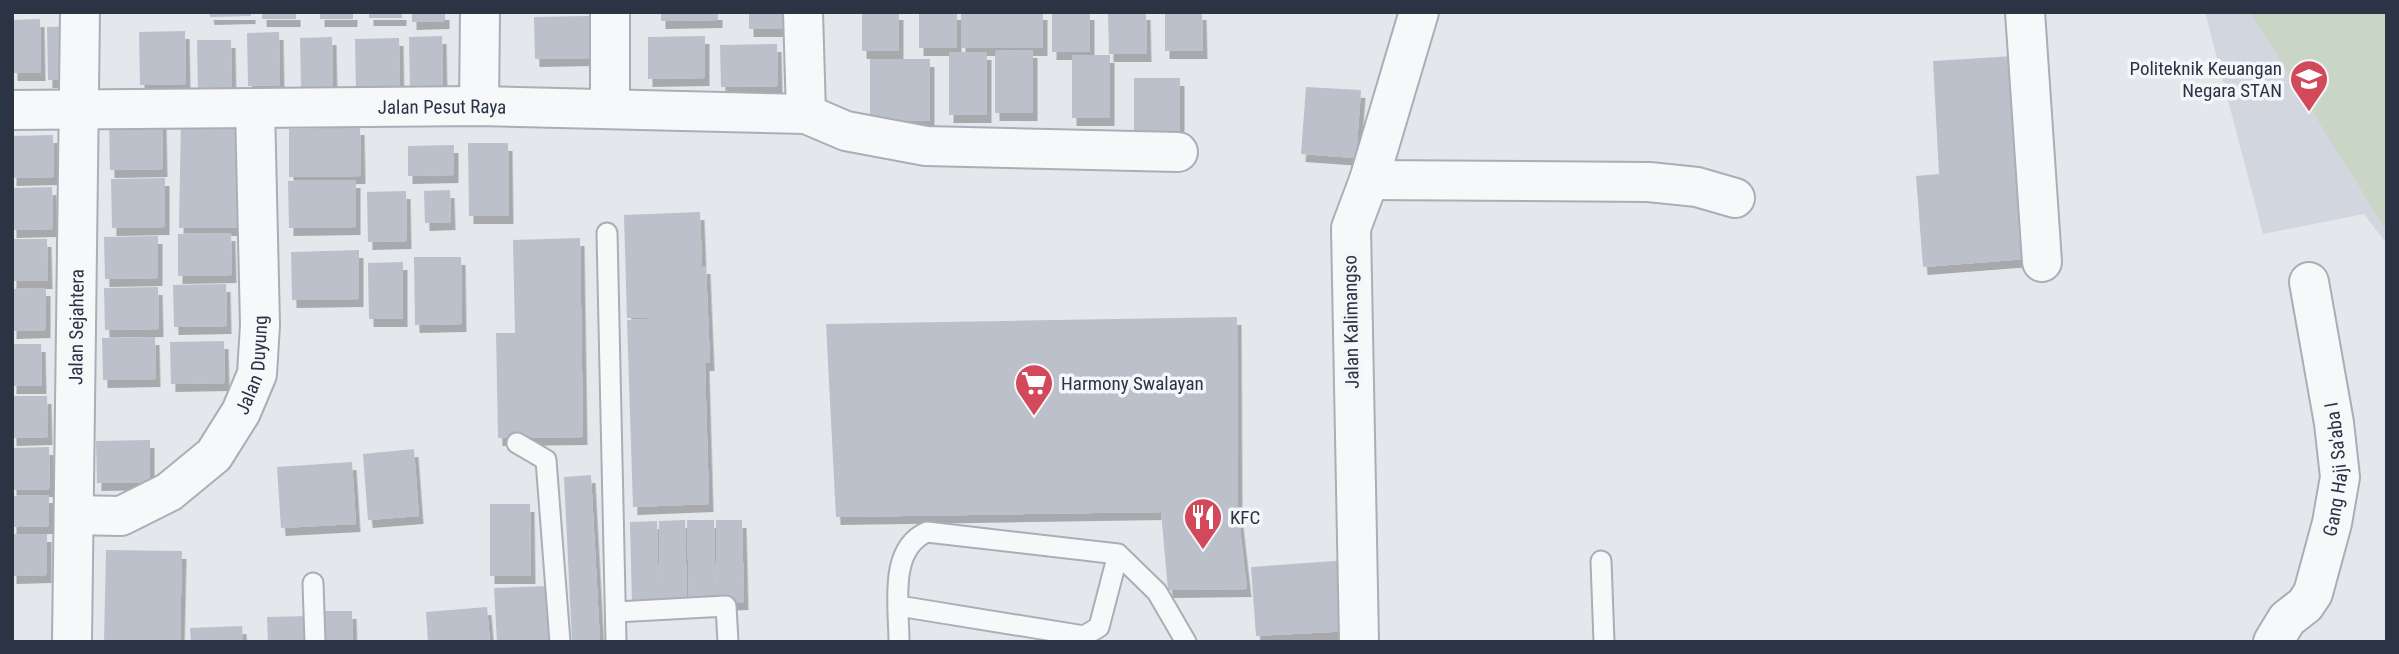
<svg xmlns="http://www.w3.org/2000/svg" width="2399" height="654" viewBox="0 0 2399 654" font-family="'Roboto Condensed',sans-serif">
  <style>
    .built { fill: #d2d6de }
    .green { fill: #c9d6c5 }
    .building { fill: #bbc0ca; filter: url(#shadow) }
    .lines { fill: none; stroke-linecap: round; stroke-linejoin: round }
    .lane-casing { stroke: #a9aeb7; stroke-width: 23 }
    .street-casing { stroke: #a9aeb7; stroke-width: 42 }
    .lane { stroke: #f7f8fa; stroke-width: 19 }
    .street { stroke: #f7f8fa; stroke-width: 38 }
    .labels { text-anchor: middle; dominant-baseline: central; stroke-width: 7; stroke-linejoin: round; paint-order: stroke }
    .poi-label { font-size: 19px; fill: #2b3445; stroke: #f4f6f9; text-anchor: start }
    .street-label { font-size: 19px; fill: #2b3445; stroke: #f4f6f9 }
  </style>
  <defs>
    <filter id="shadow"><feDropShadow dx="4.5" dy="8" stdDeviation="0" flood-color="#0004"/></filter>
  </defs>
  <rect width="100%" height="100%" fill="#e4e7ec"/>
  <path class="built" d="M2205,12H2387V244L2364,214L2263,234Z"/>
  <path class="green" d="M2250,12H2387V231Z"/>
  <path class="building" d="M209,12H251V16L210,17Z
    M262,12H296V19H262Z
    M320,12H353V19H320Z
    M369,12H402V18H369Z
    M412,12H445V21L412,22Z
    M661,12H718V20L661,21Z
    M749,12H787V29H749Z
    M862,12H899V51H862Z
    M919,12H957V48H919Z
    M961,12H1043V48H961Z
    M1052,12H1090V52H1052Z
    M1108,12H1146L1147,54H1109Z
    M1165,12H1202L1203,51H1165Z
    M590,16L591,58L535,59L534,17Z
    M40,19L41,73H13L12,20Z
    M76,26L77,80H48L47,27Z
    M185,31L186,84L140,85L139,32Z
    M279,32L280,85L248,86L247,33Z
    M442,36L443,89L410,90L409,37Z
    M705,36V78L648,79V37Z
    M332,37L333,90H301L300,38Z
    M399,38L400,92H356L355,39Z
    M197,40H231L232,93H198Z
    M777,44L778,86L721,87L720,45Z
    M1033,50V113H995V51Z
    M949,52H987V115H949Z
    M1072,55H1110V118H1072Z
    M2013,56L2026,259L1923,267L1916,176L1939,174L1933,61Z
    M870,59H930V121H870Z
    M1134,78H1180V141H1134Z
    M1306,87L1361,90L1356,158L1301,154Z
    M181,116L241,117L239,228H179Z
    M162,120L163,169L110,170L109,121Z
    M360,127L361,176L289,177V129Z
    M53,135L54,177L12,178V136Z
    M468,143H508L509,216H469Z
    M454,145V175L408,176V146Z
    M165,178V227L112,228L111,179Z
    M356,180V227L289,228L288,181Z
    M52,187L53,229L12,230V188Z
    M450,190L451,222L425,223L424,191Z
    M406,191L407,241L368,242L367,192Z
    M700,212L702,265L686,266H706L710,363H705L709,504L633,507L627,320L666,318H627L624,215Z
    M231,233L232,275L178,276V234Z
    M158,236V278L105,279L104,237Z
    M580,238L583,437L498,438L496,333H515L513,240Z
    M12,239H47L48,281H12Z
    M359,250V299L292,300L291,252Z
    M414,257H461L462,324L415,325Z
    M403,262V319H369L368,263Z
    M226,284L227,326L174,327L173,285Z
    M158,287L159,329L105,330L104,288Z
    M46,288V330L12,331V289Z
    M1237,317L1238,511L1247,589L1168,590L1161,512L836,517L826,324Z
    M155,337L156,379L103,380L102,338Z
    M224,341L225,383L171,384L170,342Z
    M12,344H41L42,386H12Z
    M12,396H47L48,437L12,438Z
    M150,440V482L97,483L96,441Z
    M49,447L50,489L12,490V448Z
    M414,449L419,516L368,520L363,454Z
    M352,462L356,524L281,528L277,467Z
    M591,475L600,642H572L564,477Z
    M49,495V526L12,527V496Z
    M490,504H530L531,576H490Z
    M685,520L687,603L660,604L659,521Z
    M687,520H714L716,603H689Z
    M716,520H742L744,602L717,603Z
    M657,521L659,604L632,605L630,522Z
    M12,534H47V575L12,576Z
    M106,550L182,551L180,642H104Z
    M1348,560L1351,631L1256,636L1251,567Z
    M547,586L549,642H497L494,588Z
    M487,607L490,642H428L426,612Z
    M325,611H352L353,642H325Z
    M309,616V642H268L267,617Z
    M242,626L243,642H191L190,628Z"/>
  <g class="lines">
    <defs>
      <path id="lane" d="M607,233L616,642
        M517,443L546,460L560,642
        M1601,561L1604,642
        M313,583L315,642
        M899,606L1084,636L1099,627L1118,554
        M616,612L726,606L728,642
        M899,642C899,606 888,549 927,532L1118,554L1157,592L1186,642"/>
      <g id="street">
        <path d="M803,12L806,114"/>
        <path d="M2025,12L2042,262"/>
        <path d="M479,106L480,12"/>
        <path d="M610,109V12"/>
        <path id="s1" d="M12,110L479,106L806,114L846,131L926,146L1178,152"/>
        <path d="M1369,180L1649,182L1697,187L1735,198"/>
        <path id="s2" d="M74,515L121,516L169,492L214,455L241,412L257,374L260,325L255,108"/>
        <path id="s3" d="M72,642L80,12"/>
        <path d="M1359,642L1351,228L1369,180L1419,12"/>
        <path id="s4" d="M2273,642L2287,619L2305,605L2313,593L2332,523L2340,477L2334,423L2309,282"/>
      </g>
    </defs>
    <use href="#lane" class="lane-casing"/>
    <use href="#street" class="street-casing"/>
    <use href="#lane" class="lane"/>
    <use href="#street" class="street"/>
  </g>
  <defs>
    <symbol id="university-pin" viewBox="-11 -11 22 30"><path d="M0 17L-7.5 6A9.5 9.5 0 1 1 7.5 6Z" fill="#d1495b" stroke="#f4f6f9"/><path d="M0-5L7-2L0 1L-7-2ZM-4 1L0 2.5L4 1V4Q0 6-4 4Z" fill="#fff"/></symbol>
    <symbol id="supermarket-pin" viewBox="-11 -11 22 30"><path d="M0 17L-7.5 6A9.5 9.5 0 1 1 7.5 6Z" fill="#d1495b" stroke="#f4f6f9"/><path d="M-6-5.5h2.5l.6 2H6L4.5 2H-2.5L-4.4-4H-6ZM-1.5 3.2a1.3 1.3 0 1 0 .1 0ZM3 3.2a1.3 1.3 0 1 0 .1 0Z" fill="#fff"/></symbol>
    <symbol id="restaurant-pin" viewBox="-11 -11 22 30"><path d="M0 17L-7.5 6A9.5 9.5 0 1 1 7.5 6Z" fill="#d1495b" stroke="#f4f6f9"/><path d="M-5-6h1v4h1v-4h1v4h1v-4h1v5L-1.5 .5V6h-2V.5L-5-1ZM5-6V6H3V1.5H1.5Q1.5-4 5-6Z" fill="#fff"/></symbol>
  </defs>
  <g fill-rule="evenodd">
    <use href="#university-pin" x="2287" y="57" width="44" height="60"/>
    <use href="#supermarket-pin" x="1012" y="361" width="44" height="60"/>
    <use href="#restaurant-pin" x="1181" y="495" width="44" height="60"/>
  </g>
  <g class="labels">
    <g class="poi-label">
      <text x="2282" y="68" text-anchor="end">Politeknik Keuangan<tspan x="2282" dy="22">Negara STAN</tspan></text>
      <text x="1061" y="383">Harmony Swalayan</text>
      <text x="1230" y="517">KFC</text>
    </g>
    <g class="street-label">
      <text stroke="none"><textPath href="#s1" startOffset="430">Jalan Pesut Raya</textPath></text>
      <text transform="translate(1351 322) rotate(-91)">Jalan Kalimangso</text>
      <text stroke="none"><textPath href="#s3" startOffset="315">Jalan Sejahtera</textPath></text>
      <text stroke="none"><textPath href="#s2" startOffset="259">Jalan Duyung</textPath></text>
      <text stroke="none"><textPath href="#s4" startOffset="191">Gang Haji Sa'aba I</textPath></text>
    </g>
  </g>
  <rect width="2399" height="654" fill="none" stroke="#2b3445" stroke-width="28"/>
</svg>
